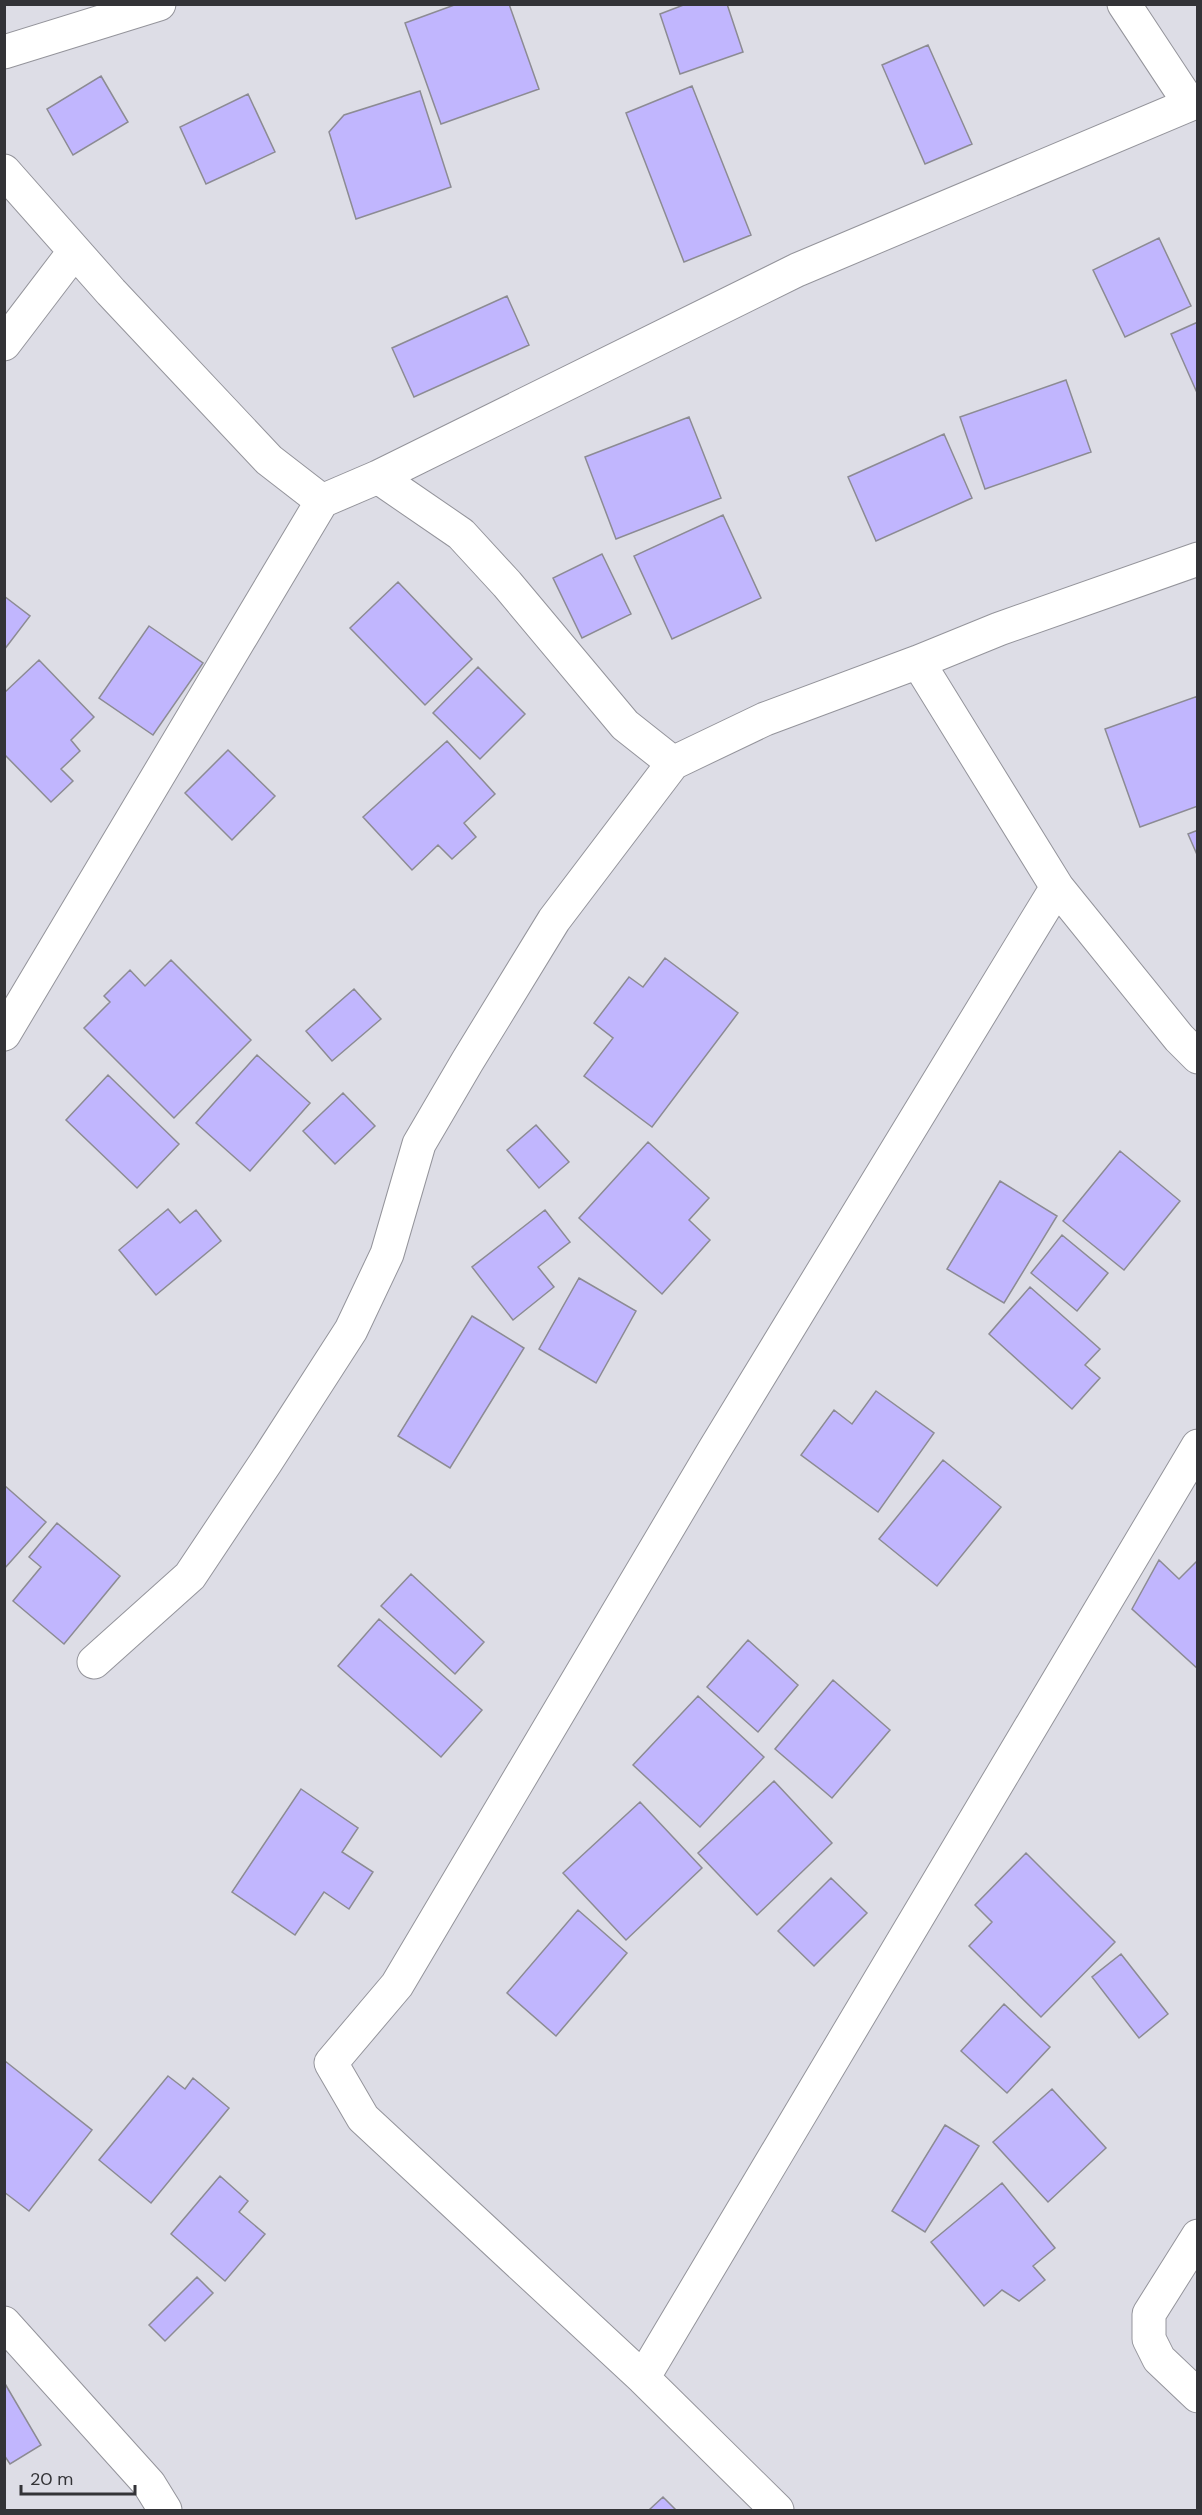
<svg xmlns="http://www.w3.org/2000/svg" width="1202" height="2515" viewBox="0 0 1202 2515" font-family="'DM Sans',sans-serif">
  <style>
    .building { fill: #c1b6fe; stroke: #8c8b93; stroke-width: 1.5 }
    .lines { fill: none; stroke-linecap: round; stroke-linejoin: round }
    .street-casing { stroke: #94949b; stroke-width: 35 }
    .street { stroke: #fff; stroke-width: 33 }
  </style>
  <rect width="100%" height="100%" fill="#dddde6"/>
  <path class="building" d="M457,4H509L539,89L441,124L405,23Z
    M686,4H727L743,52L680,74L660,14Z
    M928,45L972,144L925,164L882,65Z
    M101,76L128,122L73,155L47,109Z
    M692,86L751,235L684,262L626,113Z
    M420,91L451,187L356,219L329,132L344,115Z
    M248,94L275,152L206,184L180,127Z
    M1159,238L1191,306L1125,337L1093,270Z
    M507,296L529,345L414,397L392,348Z
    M1198,322V395L1171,334Z
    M1066,380L1091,452L985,489L960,417Z
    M689,417L721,498L616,539L585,457Z
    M944,434L972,498L876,541L848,477Z
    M723,515L761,598L672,639L634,556Z
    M602,554L631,614L582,638L553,578Z
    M398,582L472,659L425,705L350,628Z
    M4,596L30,616L4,650Z
    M149,626L203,663L153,735L99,698Z
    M39,660L94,717L71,740L80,751L61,769L73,781L51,802L4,754V693Z
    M478,667L525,714L480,759L433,713Z
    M1198,696V806L1140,827L1105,729Z
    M447,741L495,794L464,823L476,837L452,859L438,845L412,870L363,817Z
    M228,750L275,796L232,840L185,793Z
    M1198,830V857L1188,834Z
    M665,958L738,1013L652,1127L584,1076L613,1038L594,1023L629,977L643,987Z
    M171,960L251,1040L174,1118L84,1028L110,1002L104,996L130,970L145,986Z
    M354,989L381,1019L332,1061L306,1031Z
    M257,1055L310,1103L250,1171L196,1123Z
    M108,1075L179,1144L137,1188L66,1120Z
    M343,1093L375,1126L335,1164L303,1131Z
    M536,1125L569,1162L539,1188L507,1150Z
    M648,1142L709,1198L689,1220L710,1240L662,1294L579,1218Z
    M1120,1151L1180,1201L1124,1270L1063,1221Z
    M1000,1181L1057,1216L1004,1303L947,1269Z
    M168,1209L180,1223L196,1210L221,1241L156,1295L119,1250Z
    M545,1210L570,1242L538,1267L554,1287L513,1320L472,1267Z
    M1062,1235L1108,1273L1077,1311L1031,1273Z
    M579,1278L636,1311L596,1383L539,1349Z
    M1030,1287L1100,1349L1085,1365L1100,1378L1072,1409L989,1334Z
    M472,1316L524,1348L450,1468L398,1436Z
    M876,1391L934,1433L878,1512L801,1455L834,1410L852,1424Z
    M943,1460L1001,1507L937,1586L879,1539Z
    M4,1485L46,1522L4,1569Z
    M57,1523L120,1576L64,1644L13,1601L41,1567L29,1557Z
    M1159,1560L1179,1579L1198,1560V1669L1132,1609Z
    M411,1574L484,1642L455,1674L381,1606Z
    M379,1619L482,1710L441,1757L338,1666Z
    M748,1640L798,1685L758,1732L707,1687Z
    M833,1680L890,1730L832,1798L775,1749Z
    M698,1696L764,1757L700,1827L633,1765Z
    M774,1781L832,1843L757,1915L698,1853Z
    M301,1789L358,1828L342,1852L373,1872L349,1909L324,1892L295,1935L232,1892Z
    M640,1802L702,1868L626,1940L563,1873Z
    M1026,1853L1115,1942L1041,2017L969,1946L992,1922L975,1905Z
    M831,1878L867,1913L814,1966L778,1931Z
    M578,1910L627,1953L556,2036L507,1993Z
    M1121,1954L1168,2014L1139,2038L1092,1977Z
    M1004,2004L1050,2047L1007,2093L961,2051Z
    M5,2061L92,2130L29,2211L4,2192Z
    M168,2076L185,2089L193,2078L229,2108L151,2203L99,2160Z
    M1052,2089L1106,2148L1048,2202L993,2142Z
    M945,2125L979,2146L925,2232L892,2211Z
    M220,2176L248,2201L239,2212L265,2234L225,2281L171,2234Z
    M1002,2183L1055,2248L1033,2266L1045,2280L1019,2301L1002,2290L984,2306L931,2242Z
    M197,2277L213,2293L165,2341L149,2325Z
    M4,2382L41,2445L10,2464L4,2455Z
    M663,2497L676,2510H649Z"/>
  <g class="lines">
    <defs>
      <path id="street" d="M1124,4L1190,104
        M4,52L159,4
        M4,171L111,292L269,460L322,501L378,477L461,534L507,584L625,725L673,763
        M4,344L74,252
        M378,477L797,270L1198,101
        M918,662L1057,887L1179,1038L1198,1057
        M4,1034L322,501
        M94,1662L190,1576L266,1462L351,1330L387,1254L419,1144L467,1062L554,920L673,763L765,719L918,662L999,629L1198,559
        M1198,2236L1149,2314V2339L1159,2359L1198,2396
        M4,2323L149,2484L165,2510
        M643,2378L1198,1446
        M777,2510L643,2378L363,2118L331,2063L397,1985L713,1452L1057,887"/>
    </defs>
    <use href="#street" class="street-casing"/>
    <use href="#street" class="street"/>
  </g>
  <rect width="1202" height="2515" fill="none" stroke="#333337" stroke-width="12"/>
  <path d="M21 2485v9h114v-9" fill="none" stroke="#333337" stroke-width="3"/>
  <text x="30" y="2485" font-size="18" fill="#333337" stroke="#dddde6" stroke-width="4.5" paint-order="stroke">20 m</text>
</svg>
